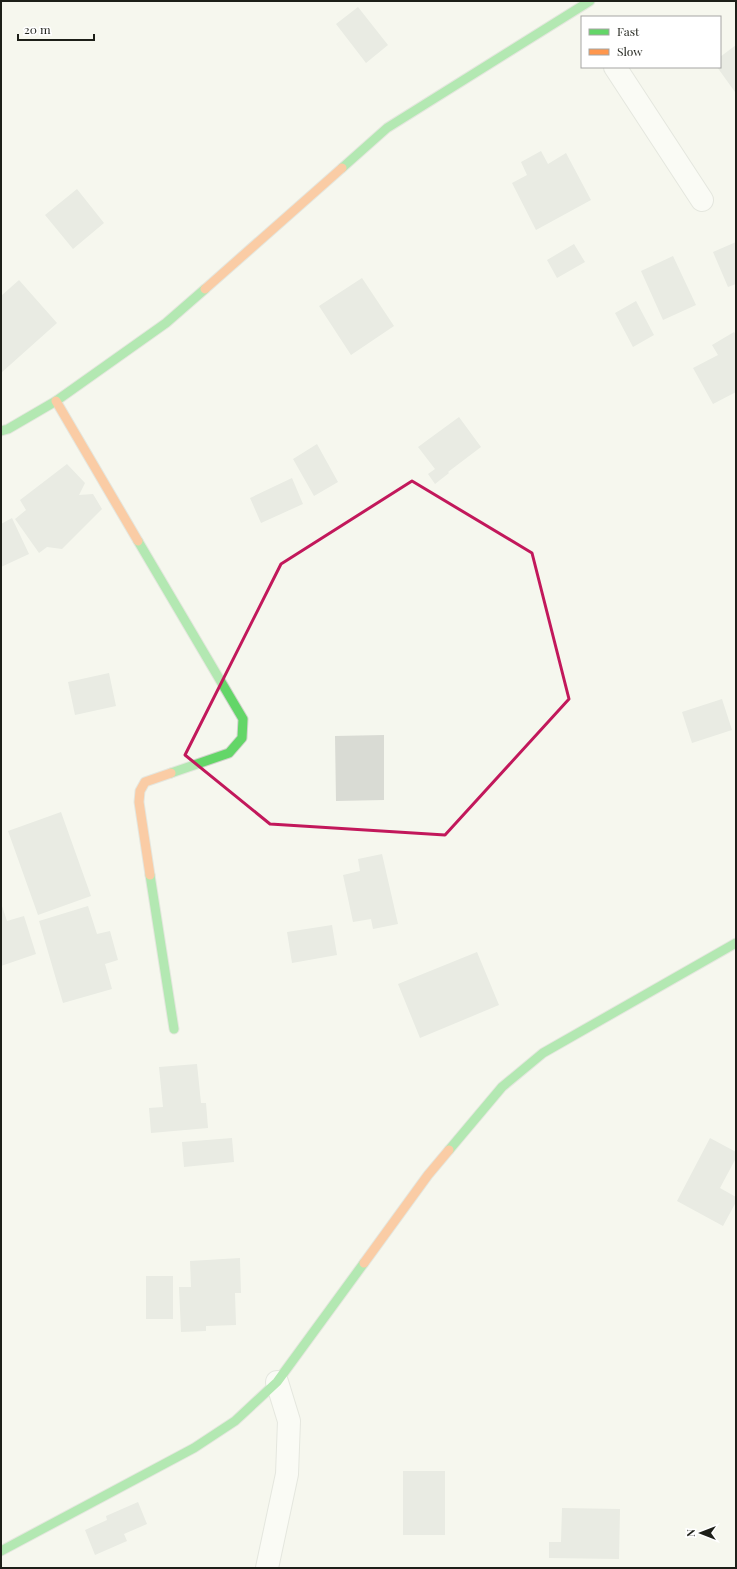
<svg xmlns="http://www.w3.org/2000/svg" width="737" height="1569" viewBox="0 0 737 1569" font-family="'Playfair Display',serif">
  <style>
    .building { fill: #d9dbd4 }
    .lines { fill: none; stroke-linecap: round; stroke-linejoin: round }
    .street-casing { stroke: #d0d2cb; stroke-width: 24 }
    .fast-casing { stroke: #d0d2cb; stroke-width: 11 }
    .slow-casing { stroke: #d0d2cb; stroke-width: 11 }
    .street { stroke: #fefefc; stroke-width: 22 }
    .fast { stroke: #63d668; stroke-width: 9 }
    .slow { stroke: #ff974d; stroke-width: 9 }
    .marked { fill: none; stroke: #c2185b; stroke-width: 3; stroke-linejoin: round }
  </style>
  <rect width="100%" height="100%" fill="#f5f7ee"/>
  <path class="building" d="M358,7L388,45L366,63L336,24Z
    M736,45V91L735,92L717,67H720V57Z
    M541,151L548,164L566,153L591,200L536,230L512,183L527,175L521,162Z
    M77,189L104,223L73,249L45,215Z
    M736,242V284L728,287L713,252Z
    M574,244L585,262L557,278L547,260Z
    M673,256L696,305L663,320L641,271Z
    M362,278L394,326L351,355L319,306Z
    M19,280L57,323L1,373V296Z
    M636,301L654,335L633,347L615,313Z
    M734,332L736,335V392L713,404L693,368L718,355L712,345Z
    M459,417L481,447L448,472L449,473L435,484L428,474L435,469L418,447Z
    M317,444L338,482L314,496L293,459Z
    M67,464L85,483L79,495L93,494L102,509L62,549L47,547L39,553L15,519L26,510L20,500Z
    M292,478L303,504L261,523L250,498Z
    M12,518L29,554L1,567V524Z
    M109,673L116,706L75,715L68,682Z
    M722,699L732,730L692,743L682,712Z
    M384,735V800L336,801L335,736Z
    M61,812L91,896L38,915L8,831Z
    M382,854L398,924L373,929L371,919L353,922L343,875L360,871L358,859Z
    M1,903L7,921L24,916L36,954L1,966Z
    M88,906L97,934L110,931L118,960L105,964L112,989L63,1003L39,921Z
    M332,925L337,955L292,963L287,932Z
    M477,952L499,1005L420,1038L398,984Z
    M197,1064L201,1103H206L208,1128L151,1133L149,1108L163,1107L159,1067Z
    M232,1138L234,1162L184,1167L182,1142Z
    M710,1138L736,1152V1158L720,1188L736,1197V1202L723,1226L677,1201Z
    M240,1258L241,1293H235L236,1325L206,1326V1331L181,1332L179,1287H191L190,1261Z
    M146,1276H173V1319H146Z
    M403,1471H445V1535H403Z
    M138,1502L147,1524L124,1534L127,1541L95,1555L85,1530L107,1520L106,1516Z
    M562,1508L620,1509L619,1559L549,1558V1542H561Z"/>
  <g class="lines">
    <defs>
      <path id="street" d="M615,67L702,200
        M267,1568L287,1474L289,1421L277,1382"/>
      <path id="fast" d="M342,168L387,128L590,1
        M1,431L8,429L56,401L166,323L205,289
        M138,541L243,719L242,738L229,753L171,773
        M150,875L174,1029
        M449,1150L502,1087L543,1053L736,943
        M1,1551L194,1448L235,1421L277,1382L364,1263"/>
      <path id="slow" d="M205,289L342,168
        M56,401L138,541
        M150,875L139,802L140,791L145,782L171,773
        M364,1263L428,1175L449,1150"/>
    </defs>
    <use href="#street" class="street-casing"/>
    <use href="#fast" class="fast-casing"/>
    <use href="#slow" class="slow-casing"/>
    <use href="#street" class="street"/>
    <use href="#fast" class="fast"/>
    <use href="#slow" class="slow"/>
  </g>
  <path d="M0 0H737V1569H0ZM412,481L532,553L569,699L445,835L270,824L185,755L281,564Z" fill="#f5f7ee" fill-opacity=".55" fill-rule="evenodd"/>
  <path class="marked" d="M412,481L532,553L569,699L445,835L270,824L185,755L281,564Z"/>
  <rect width="737" height="1569" fill="none" stroke="#1d1f18" stroke-width="4"/>
  <rect x="581" y="16" width="140" height="52" fill="#ffffff" stroke="#a5a5a3"/>
  <rect x="589" y="29" width="20" height="6" fill="#63d668" stroke="#a5a5a3"/>
  <text x="617" y="36" font-size="12" fill="#1d1f18">Fast</text>
  <rect x="589" y="49" width="20" height="6" fill="#ff974d" stroke="#a5a5a3"/>
  <text x="617" y="56" font-size="12" fill="#1d1f18">Slow</text>
  <g transform="translate(701 1533) rotate(270)" stroke="#ffffff" stroke-width="3" paint-order="stroke">
  <path d="M0-3L7 15L0 10L-7 15Z" fill="#1d1f18"/>
  <text y="-6" font-size="11" font-weight="bold" text-anchor="middle" fill="#1d1f18">N</text>
  </g>
  <path d="M18 34v6h76v-6" fill="none" stroke="#1d1f18" stroke-width="2"/>
  <text x="24" y="34" font-size="12" fill="#1d1f18" stroke="#ffffff" stroke-width="3" paint-order="stroke">20 m</text>
</svg>
